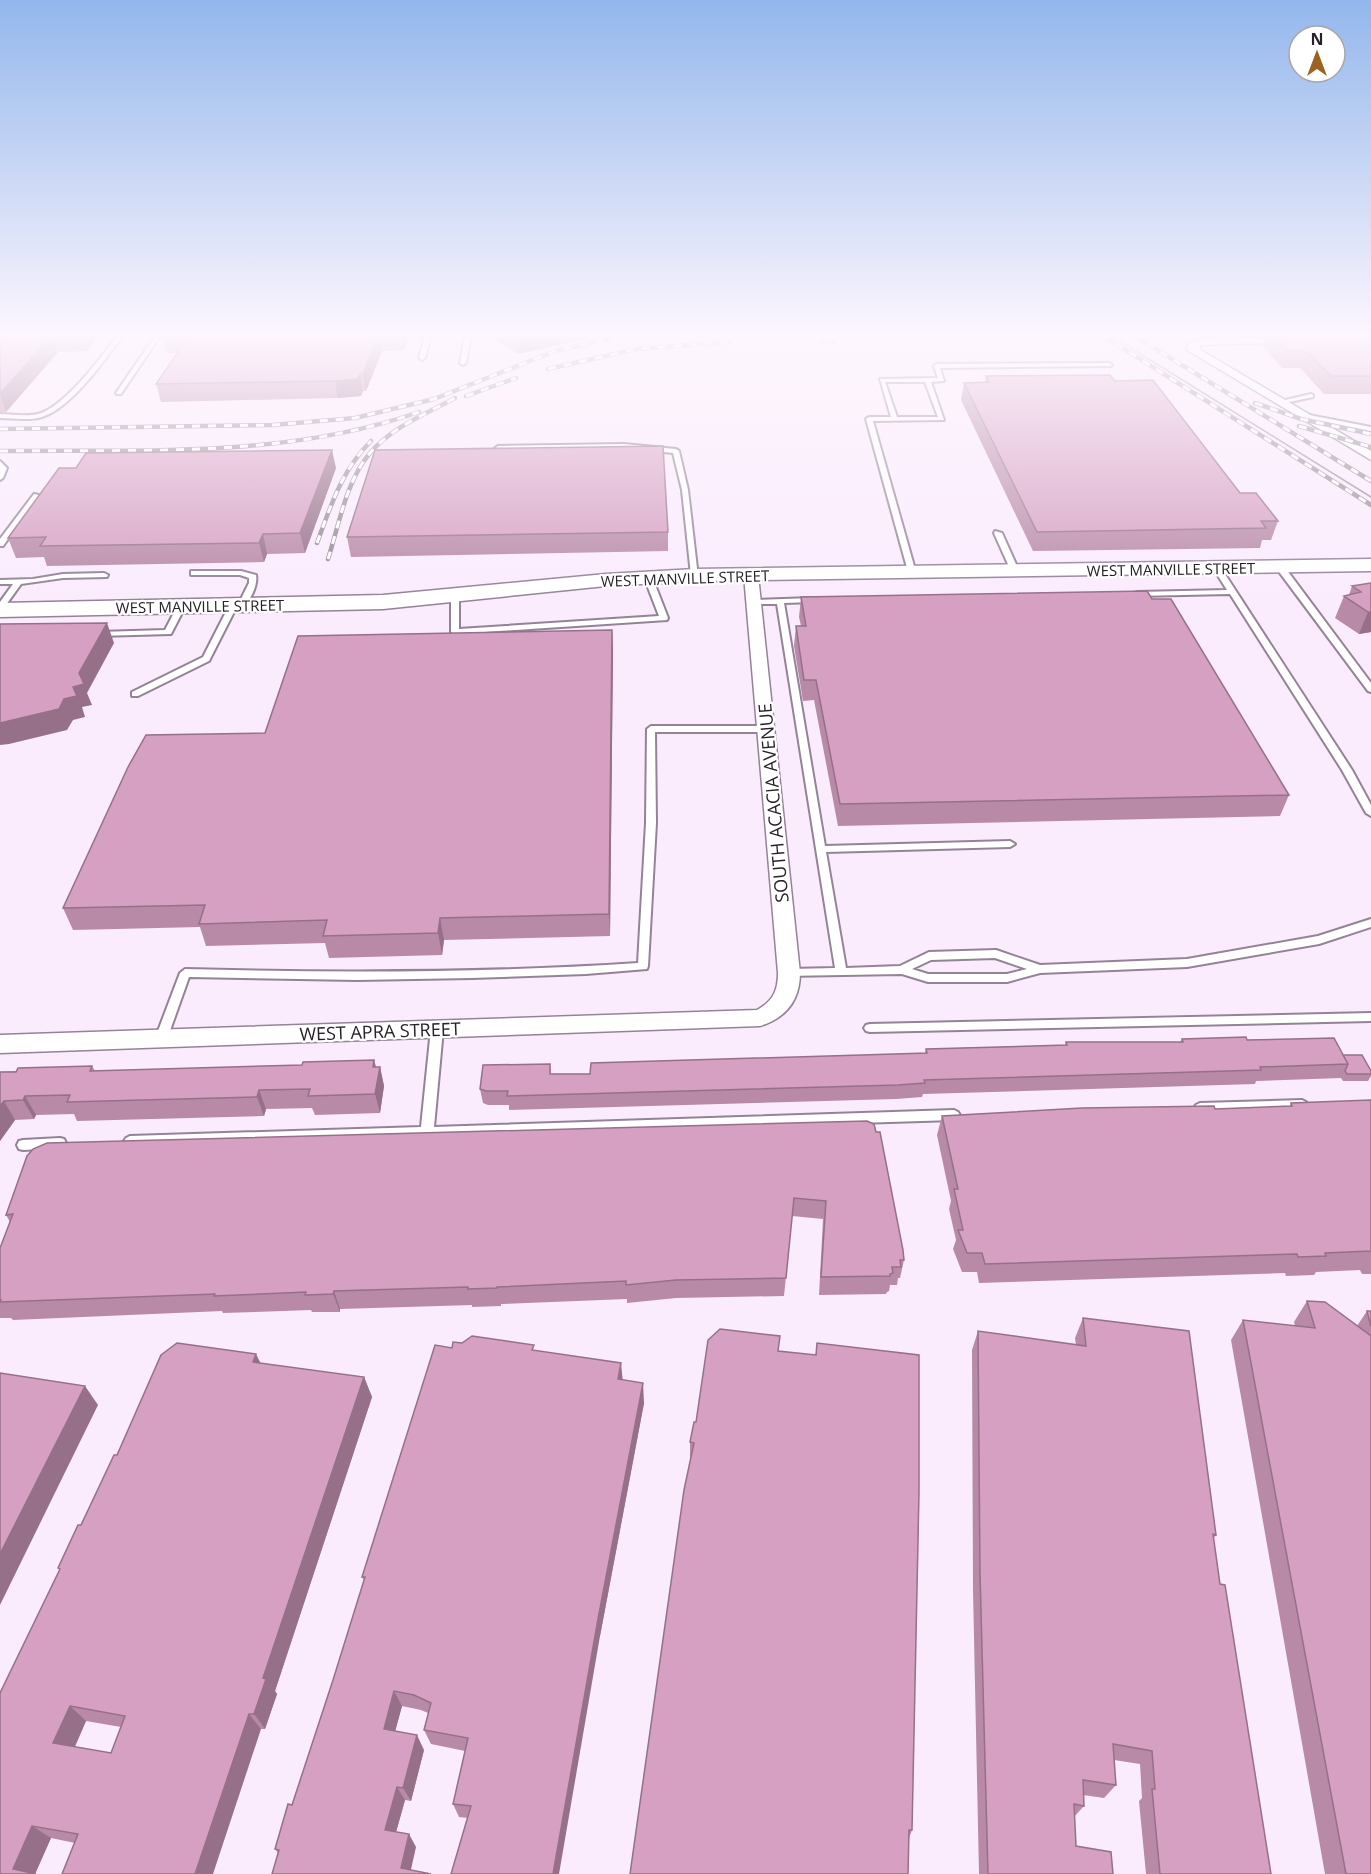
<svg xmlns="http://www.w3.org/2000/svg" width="1371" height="1874" viewBox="0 0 1371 1874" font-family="'Open Sans',sans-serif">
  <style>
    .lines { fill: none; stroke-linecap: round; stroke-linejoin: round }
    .lane-casing { stroke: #948397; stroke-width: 4 }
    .street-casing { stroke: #948397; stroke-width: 3 }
    .secondary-casing { stroke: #948397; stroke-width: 3 }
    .lane { fill: #fff; fill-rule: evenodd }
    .street { fill: #fff; fill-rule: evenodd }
    .secondary { fill: #fff; fill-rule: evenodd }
    .tram { stroke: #958b97; stroke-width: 1.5 }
    .rail-casing { stroke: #958b97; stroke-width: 4.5 }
    .rail { stroke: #fff; stroke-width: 3; stroke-dasharray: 8; stroke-linecap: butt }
    .wall { fill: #b88aa7; fill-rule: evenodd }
    .shaded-wall { fill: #967088 }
    .building { fill: #d6a0c2; stroke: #967088; stroke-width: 1.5; fill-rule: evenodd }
    .labels { text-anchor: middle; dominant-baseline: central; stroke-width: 4.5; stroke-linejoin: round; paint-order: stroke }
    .far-street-label { font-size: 15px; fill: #282129; stroke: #fff }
    .street-label { font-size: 18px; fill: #282129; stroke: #fff }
  </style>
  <rect width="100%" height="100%" fill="#faecfd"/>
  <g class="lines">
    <defs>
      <path id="lane" d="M118,335H123C105,360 71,408 42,417C28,421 14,418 0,418V414C12,414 26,417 38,414C65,407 101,357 118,335Z
        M156,335H161L121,394H117L116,393Z
        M425,335H431L425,358L422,360L419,358Z
        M465,335H471L466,363L463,365L460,363Z
        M1109,363L1112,365L1111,366L940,368L944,381L931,382L944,420L873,421L916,573L909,575L866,419L869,417H891L880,379L938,378L934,366L937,364ZM885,382H925L938,417H897Z
        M1311,394L1313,395V397L1280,404L1277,402Z
        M1304,414L1371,427V431L1302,417L1301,416Z
        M624,444L676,449L679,451L688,490L698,577L691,575L682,490L673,453L624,448L498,450L495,448L498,446Z
        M0,461L7,468L3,478L0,480Z
        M34,494L39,495L3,546H0V539Z
        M995,531L1002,533L1019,571L1018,573L1011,571L994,533Z
        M1277,565H1283L1371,683V692L1368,691L1277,569Z
        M1214,566L1221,568L1352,770L1371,805V816L1366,813L1342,770L1230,594L1137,596L1133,594L1137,592L1227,590L1213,568Z
        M191,571H241L256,575C258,585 250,602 242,607L238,605L249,583V578L240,575H191Z
        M104,573L108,575L107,577L63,578L21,584L3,609H0V602L13,584H0V580L33,579L63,574Z
        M645,575L652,577L668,618L667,620L455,634L451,632V596L455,594L459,596V629L659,616L644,577Z
        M812,598L816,600L815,602L784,603L825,846L1010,841L1015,844L1010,847L826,852L846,968L900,966L929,952L996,950L1040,965L1187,959L1318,936L1371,919V927L1319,944L1187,967L1040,973L1007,982H928L902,974L785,976L784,973L785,970L789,969L835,968L777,604H754L750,602L754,600ZM995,958L1027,969L1007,974H928L912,969L931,960Z
        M230,604H236L237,606L209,661L138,696H132V692L203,657Z
        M178,605H184L185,607L171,634L99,636L95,634L99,632L165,630Z
        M651,726H766L770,729L766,732H655L656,823L648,966L647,969L586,974L472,978L357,980L189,977L167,1039L165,1042H157L155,1039L180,973L185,969C336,973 487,973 638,963L646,823L647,729Z
        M1371,1013V1021L870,1032L866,1031L864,1028L866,1025L870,1024Z
        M437,1025L441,1026L443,1029L434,1127L954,1110L958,1112L960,1115L958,1118L954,1120L130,1146L126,1144L124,1141L126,1138L130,1136L421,1127L431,1029L433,1026Z
        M1302,1100L1306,1102L1308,1105L1306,1108L1302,1110L1200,1113L1196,1111L1194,1108L1196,1105L1200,1103Z
        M60,1138L64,1139L66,1143L64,1147L60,1148L23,1150L19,1149L17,1145L19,1141L23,1140Z"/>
      <path id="street" d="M1291,337L1296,340L1295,342L1202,345L1199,349L1371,451V460L1187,350L1189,343L1200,339Z
        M751,571L758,575L800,973C800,1000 786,1018 760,1026L0,1053V1035L757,1010C773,1001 778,991 778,973L744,575Z"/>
      <path id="secondary" d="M1371,559V571L695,581L606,586L383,609L0,617V603L383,595L606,574L695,569Z"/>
    </defs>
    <use href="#lane" class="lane-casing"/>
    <use href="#street" class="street-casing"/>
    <use href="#secondary" class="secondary-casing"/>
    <use href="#lane" class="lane"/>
    <use href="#street" class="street"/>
    <use href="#secondary" class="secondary"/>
    <path class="tram" d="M1110,335L1371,497"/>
    <defs>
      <path id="rail" d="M1102,335L1371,505
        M1133,335L1371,481
        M823,342H832
        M548,369L637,349L728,342
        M466,396L516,378
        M1255,403L1301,419L1371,434
        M1299,426L1371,447
        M0,429L273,425L355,418L434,399L555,351L627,335
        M0,451C141,449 284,459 419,412
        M317,543C331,505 342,470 371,441
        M328,559C339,525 346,481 370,453C392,427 426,414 455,398"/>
    </defs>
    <use href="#rail" class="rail-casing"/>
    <use href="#rail" class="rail"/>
  </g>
  <path class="wall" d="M0,335H99L87,351L58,352L6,412H0Z
    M163,335H409L404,350L382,351L366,391H363L361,396L338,398L161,402L156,384L177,353H167L163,337Z
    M487,335H600L518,354Z
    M1266,335H1371V394H1324L1300,368H1282L1262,346Z
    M986,376L1115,381L1240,493L1278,521L1271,540H1262L1260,548L1033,551L961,400L964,383H985Z
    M336,468L305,553L267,554L264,562L47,566L44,557L16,558L8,538Z
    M668,532V551L351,557L347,537Z
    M1371,583V632L1359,634L1335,618L1344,596L1349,595L1352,586Z
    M801,597L1152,599L1289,795L1280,816L838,826L814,700L803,701L794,646L796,626H801L799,617Z
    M612,630L613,650L610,936L444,940L442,955L329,958L325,943L206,946L200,927L73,930L63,908L265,733Z
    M1182,1039L1247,1040L1343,1055L1371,1071V1076L1368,1081H1343L1341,1078L1256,1081L1255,1084L923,1094L922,1097L896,1099L509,1110V1105H488L483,1103L480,1089L550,1064L551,1074H590L925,1053L926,1049L1065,1045L1066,1042H1180Z
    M374,1060L376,1067H380L384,1086L380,1113L315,1115L312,1108L266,1109L264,1116L77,1121L74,1114L36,1115L34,1119L15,1120L0,1141V1072L92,1066L95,1071L302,1065Z
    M1371,1100V1274H1362L1360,1270L1316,1272L1314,1275L1286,1276L1285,1273L979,1283L977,1272H962L953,1249L956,1240L949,1209L951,1201L937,1135L942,1116L1289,1107L1291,1103Z
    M867,1121L904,1260L900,1278H898L897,1285H890L889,1291L887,1292L886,1294L819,1295L823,1219L792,1216L784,1296L676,1298L627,1303V1299L501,1304V1306L472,1307V1305L340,1309V1312H312L311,1310L223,1313L222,1311L13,1320L11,1318H0V1248L10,1222L6,1215Z
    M1307,1301L1357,1326L1367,1311H1371V1874H1325L1231,1340L1243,1320L1295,1326L1294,1322Z
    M1083,1318L1216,1535L1213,1539L1220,1584L1271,1874H1146L1139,1801L1142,1798L1140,1764L1114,1760L1116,1785L1104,1798L1083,1795L1084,1806L1074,1817L1076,1846L1113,1874H979L973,1590L972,1350L978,1331L1076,1345L1075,1338Z
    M817,1343L912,1830L909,1838L690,1461V1442L696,1422L778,1351L816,1355Z
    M452,1348L534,1350L622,1380L644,1403L600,1636L468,1818L459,1817L453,1804L465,1751L431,1744L424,1730L428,1713L421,1710L402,1706L395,1731L424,1750L411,1801L405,1800L396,1832L416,1847L278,1853L275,1849L292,1805L333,1680L364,1580L362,1577Z
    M260,1363L364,1377L372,1397L275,1691L277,1694L265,1729H261L75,1843L51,1838L35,1874H0L60,1569L58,1568L117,1455ZM86,1721L121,1727L111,1753L75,1747Z"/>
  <path class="shaded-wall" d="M52,335L58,352L6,412L0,394Z
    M82,335H99L87,351Z
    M378,335H379L382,351L366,391L363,374Z
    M402,335H409L404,350Z
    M526,335H600L518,354L516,338Z
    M360,374L363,391L361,396L338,398L335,381Z
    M332,450L336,468L305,553L300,533Z
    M263,534L267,554L264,562L259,543Z
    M1368,612H1371V632L1359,634Z
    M107,623L114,643L87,693L92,705L82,707L85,717L73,720L67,730L9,744L0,745V723L64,699L73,687L79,673Z
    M612,630L613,650L610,936L609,914Z
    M440,918L444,940L442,955L438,933Z
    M374,1060L378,1076L380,1067L384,1086L380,1113L375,1094L373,1067Z
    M259,1090L266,1109L264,1116L257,1097Z
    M25,1096L36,1115L34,1119L23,1100Z
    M4,1101L15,1120L0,1141V1106Z
    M334,1291L340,1309V1312L333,1294Z
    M256,1354L266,1374L253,1362Z
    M621,1363L623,1383L618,1379Z
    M364,1377L372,1397L275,1691L277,1694L265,1729L254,1714L263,1678Z
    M643,1383L644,1403L600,1636L559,1874H553L598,1619Z
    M85,1386L98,1405L0,1605V1554Z
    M394,1691L402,1706L392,1743L384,1729Z
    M70,1706L86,1721L70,1757L53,1743Z
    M249,1714L261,1729L213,1874H195Z
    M417,1735L424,1750L411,1801L403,1788Z
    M397,1787L405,1800L393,1843L385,1830Z
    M32,1826L51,1838L35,1874L13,1869Z
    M409,1834L416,1847L410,1874L401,1868Z"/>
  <path class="building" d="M0,335H52L0,394Z
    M163,335H378L363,374H360L358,379L335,381L156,384L189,336L163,337Z
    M512,335H526L516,338Z
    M1274,335H1371V376H1331L1306,351H1288Z
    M1110,375L1115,381L1153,380L1240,493H1256L1278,521H1261L1266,528L1037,532L964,383L989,382L986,376Z
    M663,446L668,532L347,537L375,450Z
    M332,450L300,533L263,534L259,543L40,546L46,537L8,538L59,468H76L86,453Z
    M1371,583V612H1368L1344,596L1361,592L1352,586Z
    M1147,591L1152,599H1171L1289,795L840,804L816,680H804L796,626H806L801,597Z
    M107,623L79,673L84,684L73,687L77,696L64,699L59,709L0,723V624Z
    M612,630L609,914L440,918L438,933L323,936L327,920L199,924L205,905L63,908L128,767L146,735L265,733L298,636Z
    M1246,1037L1247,1040L1334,1038L1348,1064L1260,1067L1261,1070L924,1080L925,1083L898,1085L507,1096L508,1091H486L480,1089L483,1065L550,1064V1074H590L591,1063L927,1053L926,1049L1067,1045L1066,1042H1183L1182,1039Z
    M1343,1055H1362L1371,1071V1074H1347L1345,1071L1348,1064Z
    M374,1060L373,1067H380L375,1094L308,1096L310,1089L259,1090L257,1097L67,1102L70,1095L25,1096L23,1100L4,1101L0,1106V1072H16L18,1068L92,1066L90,1071L302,1065L303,1062Z
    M1371,1100V1251L1325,1253L1326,1256L1298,1257L1297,1254L985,1264L982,1253H967L958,1230H963L954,1189H958L942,1116L1082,1108L1214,1106L1215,1109L1292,1106L1291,1103Z
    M867,1121L874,1124L876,1132H880L903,1250L904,1260H900L901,1267H892L893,1273L890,1274V1276L821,1277L826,1201L794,1198L786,1278L676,1280L626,1285V1281L497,1287V1288L468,1289V1287L334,1291L333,1294L305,1295L306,1292L214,1296L215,1294L0,1302L1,1300H0V1248L13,1214L6,1215L27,1156L33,1149L47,1143Z
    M1307,1301L1325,1302L1371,1336V1874H1346L1243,1320L1315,1328Z
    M1367,1311H1371V1327Z
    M1083,1318L1189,1331L1216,1535L1213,1534L1220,1584L1225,1585L1271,1874H1160L1152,1789H1155L1152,1751L1113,1744L1116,1785L1083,1780L1084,1806L1074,1804L1076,1846L1111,1852L1113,1874H988L980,1573L978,1331L1086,1346Z
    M720,1329L780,1336L778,1351L816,1355L817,1343L919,1355V1492L912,1830H909L908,1874H630L684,1490L694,1443L690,1442L694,1422H696L708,1340Z
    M472,1336L534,1345L532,1350L621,1363L618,1379L643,1383L598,1619L553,1874H451L471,1806L453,1804L468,1738L424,1730L431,1703L414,1695L394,1691L384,1729L417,1735L403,1788L397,1787L385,1830L409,1834L401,1868L431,1874H272L279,1850L275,1849L288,1804L292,1805L333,1680L365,1577H362L435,1345L452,1348L453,1342L462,1343Z
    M177,1343L256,1354L253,1362L364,1377L263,1678L266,1679L254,1714H249L195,1874H62L78,1834L32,1826L13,1869L36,1874H0V1693L60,1569L58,1568L78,1525H81L114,1455H117L161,1355ZM70,1706L125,1716L111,1753L53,1743Z
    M0,1373L85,1386L0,1554Z"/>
  <linearGradient id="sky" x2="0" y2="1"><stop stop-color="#93b7ec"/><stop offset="0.56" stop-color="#fdf6fe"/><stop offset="1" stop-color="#fdf6fe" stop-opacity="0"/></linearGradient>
  <rect width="1371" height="598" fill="url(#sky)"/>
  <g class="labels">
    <g class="far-street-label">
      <text transform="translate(1171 569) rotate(-1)">WEST MANVILLE STREET</text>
      <text transform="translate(685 578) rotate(-2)">WEST MANVILLE STREET</text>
      <text transform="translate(200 606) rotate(-1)">WEST MANVILLE STREET</text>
    </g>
    <g class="street-label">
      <text transform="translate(773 803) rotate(-95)">SOUTH ACACIA AVENUE</text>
      <text transform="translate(380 1031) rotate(-2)">WEST APRA STREET</text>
    </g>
  </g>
  <g transform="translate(1317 54)"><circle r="28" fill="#ffffff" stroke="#a9a6a9" stroke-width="1.5"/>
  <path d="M0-4.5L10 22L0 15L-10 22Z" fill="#9d6222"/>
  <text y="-9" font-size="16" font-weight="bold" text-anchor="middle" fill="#282129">N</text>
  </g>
</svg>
